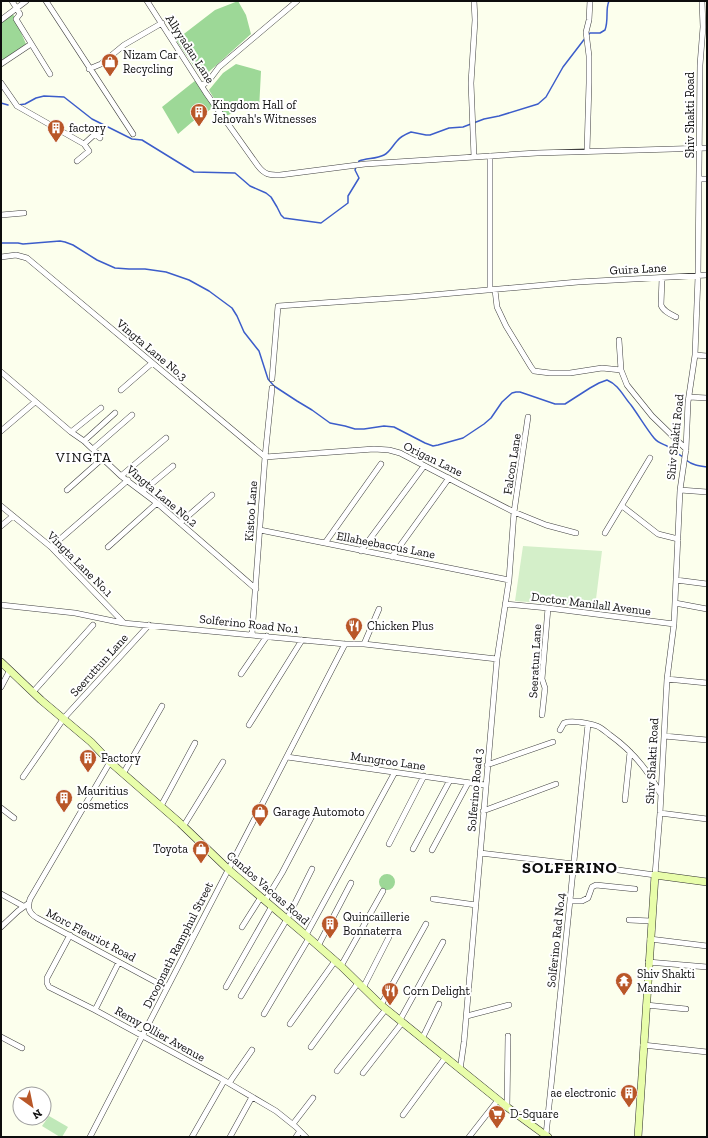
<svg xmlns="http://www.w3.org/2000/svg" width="708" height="1138" viewBox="0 0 708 1138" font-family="'Zilla Slab',serif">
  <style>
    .green { fill: #bfe8b8 }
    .forest { fill: #9dd897 }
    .pitch { fill: #d4efc9 }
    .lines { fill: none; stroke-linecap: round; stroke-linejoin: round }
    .stream { stroke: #3c5dca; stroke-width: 1.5 }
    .minor-casing { stroke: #404040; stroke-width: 6 }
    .secondary-casing { stroke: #2f2f2f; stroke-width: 8 }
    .minor { stroke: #fff; stroke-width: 5 }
    .secondary { stroke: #e8fdaa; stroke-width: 7 }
    .labels { text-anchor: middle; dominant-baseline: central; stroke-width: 4; stroke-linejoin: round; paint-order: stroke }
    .street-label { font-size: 12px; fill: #0d0d0d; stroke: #fff }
    .poi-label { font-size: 12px; fill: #0d0d0d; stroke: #fff; text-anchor: start }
    .quarter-label { font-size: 14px; letter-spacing: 1px; fill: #0d0d0d; stroke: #fff }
    .district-label { font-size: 16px; font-weight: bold; letter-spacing: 1px; fill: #0d0d0d; stroke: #fff }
  </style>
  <rect width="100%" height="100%" fill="#fcffed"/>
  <path class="green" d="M49,1116L68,1127L62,1137H60L42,1126Z"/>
  <path class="forest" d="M238,1L246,15L251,34L202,78L176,40L215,10Z
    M13,14L26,44L3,60L1,56V23Z
    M236,64L261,71L259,110L241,108L225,117L209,90L223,73Z
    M196,80L214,107L192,122L178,134L162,107Z
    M379 882a8 8 0 1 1 16 0a8 8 0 1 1-16 0Z"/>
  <path class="pitch" d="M523,546L602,551L595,607L515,601Z"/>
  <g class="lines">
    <path class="stream" d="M588,35L590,33H600L605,30C609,19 605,10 609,1
      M1,103L8,105
      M18,105L25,104L36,98L44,96L64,97L92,119L132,139L142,140L194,172L235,173L250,186L266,193L271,197L277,207L281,215L284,218L321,223L348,203V196L359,178L355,170L356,167
      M358,164L359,161C367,158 376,159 384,155C390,152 393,145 397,141C400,137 406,134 411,132L426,135H430L449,128L463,127L484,119L499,116L538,104L546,97L563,67L586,37
      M1,243H18L23,244L60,241L65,242L73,245L97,260L115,268L129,269H145L166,272L189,280L209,291L232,308L237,316L244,332L259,351L268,379L274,386L297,401L312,410L330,423L345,426L355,429H364L384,426L394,427L425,443L433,446L438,445L463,438L484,424L491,418L502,402L512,393L516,392H520L555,404H565L590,388L599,383L607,380C619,385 623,396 631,405C639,416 646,428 654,438C658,443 663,444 667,446C673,450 678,454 683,457
      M686,460C692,465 699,466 707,467"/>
    <defs>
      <path id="minor" d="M12,1L20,14L16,19L50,74
        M46,1L133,134
        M147,1L206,93L258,166C265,175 269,175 280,175L365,164L537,153L707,148
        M1,20L26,1
        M1,64L31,44
        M89,69L101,64L124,45L162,23
        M1,83L17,106L84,144L95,134L100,138
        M202,86L210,79L219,67L297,1
        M587,151L589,83V56L586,32L589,20L590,1
        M490,156V290
        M474,157L471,83L475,20L474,1
        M77,161L89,151L84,144
        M699,179H707
        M1,215L24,213
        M1,257L16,255L27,258L265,457
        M662,278L661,305C663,311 670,314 676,317
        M495,290L497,307L506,326L531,367L534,371L550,373H570L602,368L621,370
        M619,340L621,370L627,385L652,416L686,449
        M695,355L707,356
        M1,372L71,432L84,441L121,476L157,503L256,589
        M272,379L278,306L409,297L578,282L707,275
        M121,390L152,363
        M689,397L707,398
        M1,431L35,402
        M71,432L101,408
        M84,441L115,413
        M93,449L132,415
        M265,457L374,449L389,450L400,453L475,492L514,512L546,525L576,533
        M121,476L166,438
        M67,490L103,458
        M680,490L707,492
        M143,491L173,466
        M1,506L51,547L123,622
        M622,506L658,534L678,539
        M180,523L212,495
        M1,526L13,516
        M260,530L509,580
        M605,533L650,458
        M325,543L381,464
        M51,547L128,480
        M108,547L157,503
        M361,551L424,466
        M392,557L449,478
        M676,580L707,584
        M675,603L707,609
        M505,604L548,608L674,624
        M1,605L75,613L123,623L345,644H364L497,659
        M252,634L265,457L272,388
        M364,644L379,609
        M241,674L267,636
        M667,679L707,683
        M1,687L10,670
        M33,692L93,625
        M542,715L545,688L542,679L548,608
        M249,725L302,640
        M560,730L564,723C569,721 574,722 579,722C585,723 591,724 597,726C602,728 606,732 610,735C631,750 648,770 660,793
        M664,736L707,740
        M287,757L485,785
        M110,762L30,899C27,908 29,913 37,918L167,988
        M487,765L553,742
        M123,774L162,706
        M23,777L64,718L149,625
        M625,800L630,752
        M161,806L195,743
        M1,808L14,818
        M483,811L556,784
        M660,813L707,819
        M183,827L223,762
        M389,844L424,776
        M413,849L450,780
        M432,850L468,783
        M480,853L574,864L655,875L660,813L667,679L674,624L680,490L686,449L688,402L695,355L698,276L700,65L703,27L702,1
        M1,894L23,906
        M433,899L476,905
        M265,901L282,873L312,816
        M570,901H582L588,898L592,887L596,885L635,889
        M629,920L651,921
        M1,927L18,911L29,903
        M242,927L261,897
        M70,935L47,978V983L49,987L95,1010L220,1078L276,1111L296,1127L306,1137
        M306,935L395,772
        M650,939L707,946
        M318,946L351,883
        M648,962L707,967
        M341,966L383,891
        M226,987L272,906
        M363,988L389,937
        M241,996L287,919L312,869
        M381,1005L426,924
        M646,1005L686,1009
        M95,1010L119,962
        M264,1014L309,938
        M467,1016L509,1005
        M400,1020L443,942
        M290,1024L335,961
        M1,1037L22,1048
        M422,1039L439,1004
        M643,1045L707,1052
        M311,1047L358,983
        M460,1070L464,1042L497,659L509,580L514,512L528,417
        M337,1071L386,1009
        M363,1073L402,1023
        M229,1083L252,1050
        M507,1107L508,1036
        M403,1115L445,1058
        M293,1124L313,1098
        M546,1135L588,724
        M90,1137L345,644
        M192,1137L224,1081
        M230,1137L252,1097
        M296,1137L300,1131
        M469,1137L498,1100"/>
      <path id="secondary" d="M1,662L41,700L91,742L110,762L180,823L229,870L309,938L341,966L381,1005L507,1107L548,1137
        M638,1137L655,875L707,882"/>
    </defs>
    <use href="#minor" class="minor-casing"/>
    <use href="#secondary" class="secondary-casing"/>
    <use href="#minor" class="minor"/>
    <use href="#secondary" class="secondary"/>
  </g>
  <defs>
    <symbol id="shop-pin" viewBox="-11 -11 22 30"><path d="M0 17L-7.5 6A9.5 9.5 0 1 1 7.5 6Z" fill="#b95728" stroke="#fff"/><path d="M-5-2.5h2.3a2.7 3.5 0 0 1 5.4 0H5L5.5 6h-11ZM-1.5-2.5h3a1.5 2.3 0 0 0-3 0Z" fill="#fff"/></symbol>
    <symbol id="building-pin" viewBox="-11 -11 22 30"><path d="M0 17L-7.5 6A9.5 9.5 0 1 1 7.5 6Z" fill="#b95728" stroke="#fff"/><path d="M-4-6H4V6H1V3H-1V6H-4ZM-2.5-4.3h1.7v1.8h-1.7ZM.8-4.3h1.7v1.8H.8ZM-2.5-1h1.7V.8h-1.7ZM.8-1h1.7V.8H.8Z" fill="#fff"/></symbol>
    <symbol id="restaurant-pin" viewBox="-11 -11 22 30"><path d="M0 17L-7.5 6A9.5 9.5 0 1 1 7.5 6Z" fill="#b95728" stroke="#fff"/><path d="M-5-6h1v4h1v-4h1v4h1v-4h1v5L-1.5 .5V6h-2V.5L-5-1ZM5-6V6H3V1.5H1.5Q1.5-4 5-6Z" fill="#fff"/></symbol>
    <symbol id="temple-pin" viewBox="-11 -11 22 30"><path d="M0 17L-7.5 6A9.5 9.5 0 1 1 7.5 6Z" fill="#b95728" stroke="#fff"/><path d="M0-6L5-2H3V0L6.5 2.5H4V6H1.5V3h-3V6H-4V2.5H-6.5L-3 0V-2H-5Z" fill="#fff"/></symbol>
    <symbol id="supermarket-pin" viewBox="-11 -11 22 30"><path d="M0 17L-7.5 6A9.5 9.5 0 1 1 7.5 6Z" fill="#b95728" stroke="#fff"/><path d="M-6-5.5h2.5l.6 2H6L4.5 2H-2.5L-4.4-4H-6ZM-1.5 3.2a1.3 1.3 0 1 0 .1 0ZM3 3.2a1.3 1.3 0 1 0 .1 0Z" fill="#fff"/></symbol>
  </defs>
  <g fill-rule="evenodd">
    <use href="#shop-pin" x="100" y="52" width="20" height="27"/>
    <use href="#building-pin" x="189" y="102" width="20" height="27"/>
    <use href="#building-pin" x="46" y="118" width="20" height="27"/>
    <use href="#restaurant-pin" x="344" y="616" width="20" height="27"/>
    <use href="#building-pin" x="78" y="748" width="20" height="27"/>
    <use href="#building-pin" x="54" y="788" width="20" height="27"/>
    <use href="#shop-pin" x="250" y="802" width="20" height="27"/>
    <use href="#shop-pin" x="191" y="839" width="20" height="27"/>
    <use href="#building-pin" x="320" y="914" width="20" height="27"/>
    <use href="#temple-pin" x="614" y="971" width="20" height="27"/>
    <use href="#restaurant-pin" x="380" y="981" width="20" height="27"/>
    <use href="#building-pin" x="619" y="1083" width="20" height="27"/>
    <use href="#supermarket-pin" x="487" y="1104" width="20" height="27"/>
  </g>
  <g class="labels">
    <g class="street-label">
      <text transform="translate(190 49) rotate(57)">Allyyadan Lane</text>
      <text transform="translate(690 115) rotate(-90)">Shiv Shakti Road</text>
      <text transform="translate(638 269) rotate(-3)">Guira Lane</text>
      <text transform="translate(152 350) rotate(40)">Vingta Lane No.3</text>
      <text transform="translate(675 437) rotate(-84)">Shiv Shakti Road</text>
      <text transform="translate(433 459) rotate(26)">Origan Lane</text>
      <text transform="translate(512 464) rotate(-81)">Falcon Lane</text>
      <text transform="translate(162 496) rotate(40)">Vingta Lane No.2</text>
      <text transform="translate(251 511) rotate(-86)">Kistoo Lane</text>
      <text transform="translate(386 545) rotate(11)">Ellaheebaccus Lane</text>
      <text transform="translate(80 564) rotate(45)">Vingta Lane No.1</text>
      <text transform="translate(591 604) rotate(7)">Doctor Manilall Avenue</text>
      <text transform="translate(249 624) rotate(6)">Solferino Road No.1</text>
      <text transform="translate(535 661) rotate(-87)">Seeratun Lane</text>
      <text transform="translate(99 665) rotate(-48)">Seeruttun Lane</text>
      <text transform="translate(388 761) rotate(8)">Mungroo Lane</text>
      <text transform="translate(652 761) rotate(-87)">Shiv Shakti Road</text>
      <text transform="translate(475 790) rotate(-85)">Solferino Road 3</text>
      <text transform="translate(268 888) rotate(41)">Candos Vacoas Road</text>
      <text transform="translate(91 935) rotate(28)">Morc Fleuriot Road</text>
      <text transform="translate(556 940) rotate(-84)">Solferino Rad No.4</text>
      <text transform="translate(178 945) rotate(-63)">Droopnath Ramphul Street</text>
      <text transform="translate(160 1034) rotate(29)">Remy Ollier Avenue</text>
    </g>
    <g class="poi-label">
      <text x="123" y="55">Nizam Car<tspan x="123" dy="14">Recycling</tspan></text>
      <text x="212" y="105">Kingdom Hall of<tspan x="212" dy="14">Jehovah's Witnesses</tspan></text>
      <text x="69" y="128">factory</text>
      <text x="367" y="626">Chicken Plus</text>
      <text x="101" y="758">Factory</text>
      <text x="77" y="791">Mauritius<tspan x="77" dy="14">cosmetics</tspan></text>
      <text x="273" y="812">Garage Automoto</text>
      <text x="188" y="849" text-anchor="end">Toyota</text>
      <text x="343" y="917">Quincaillerie<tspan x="343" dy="14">Bonnaterra</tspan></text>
      <text x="637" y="974">Shiv Shakti<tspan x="637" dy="14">Mandhir</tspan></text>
      <text x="403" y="991">Corn Delight</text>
      <text x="616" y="1093" text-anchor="end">ae electronic</text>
      <text x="510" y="1114">D-Square</text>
    </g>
    <g class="quarter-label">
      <text x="84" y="457">VINGTA</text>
    </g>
    <g class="district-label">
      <text x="570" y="867">SOLFERINO</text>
    </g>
  </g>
  <rect width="708" height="1138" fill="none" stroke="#0d0d0d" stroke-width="4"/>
  <g transform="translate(32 1106) rotate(147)"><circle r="19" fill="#ffffff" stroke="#9e9e9e"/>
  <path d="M0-3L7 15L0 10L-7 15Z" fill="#b95728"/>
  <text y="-6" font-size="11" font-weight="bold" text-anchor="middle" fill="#0d0d0d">N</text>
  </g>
</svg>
